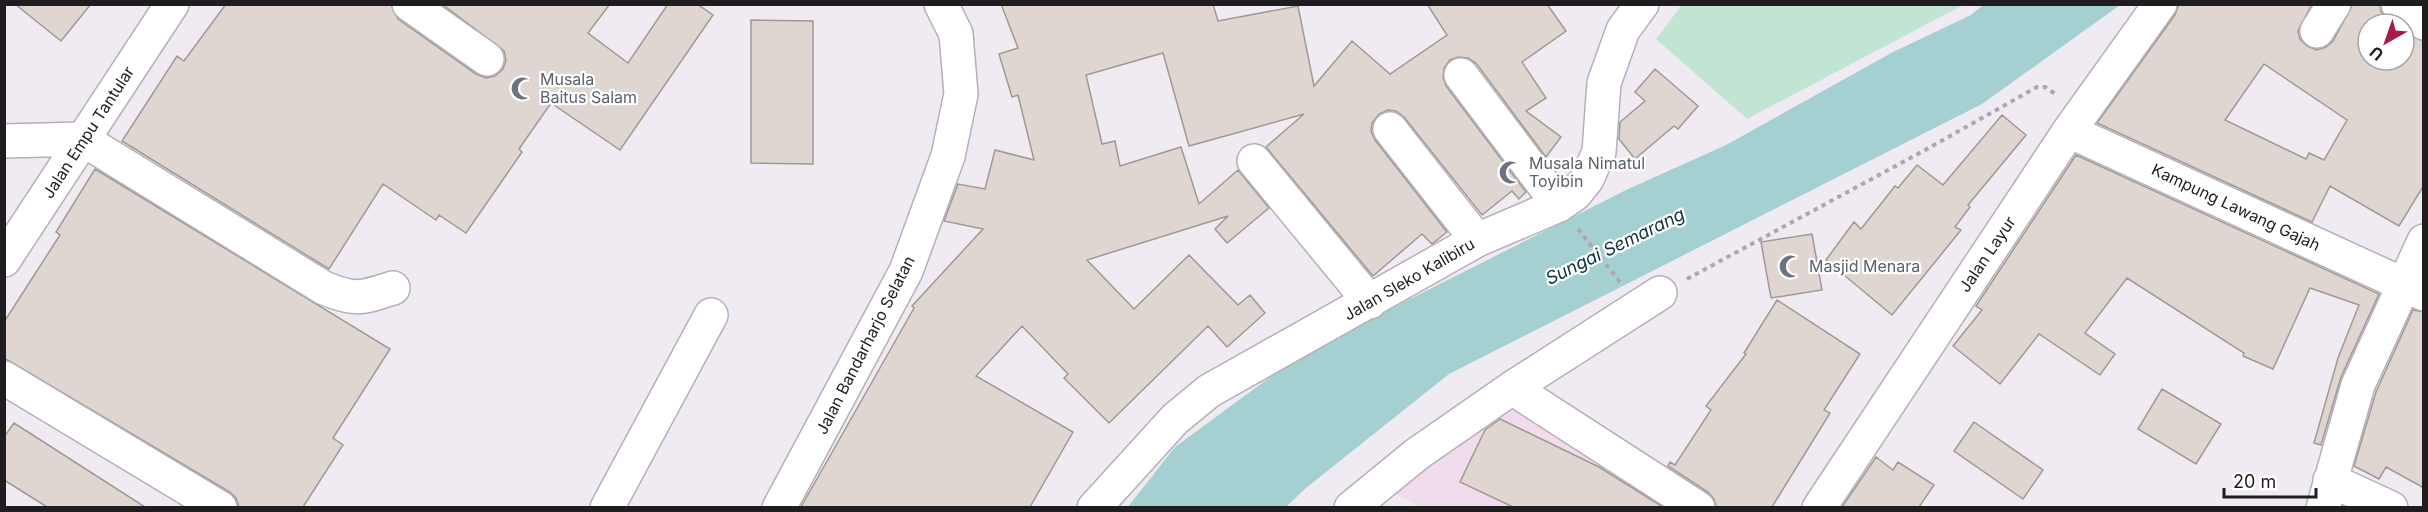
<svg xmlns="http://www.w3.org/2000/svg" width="2428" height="512" viewBox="0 0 2428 512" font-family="Inter,sans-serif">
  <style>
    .commercial { fill: #f0dcec }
    .green { fill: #c2e4d3 }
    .water { fill: #a5d0d2 }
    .building { fill: #dfd6d1; stroke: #a19893; stroke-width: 1.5; fill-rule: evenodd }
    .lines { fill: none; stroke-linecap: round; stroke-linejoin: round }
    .minor-casing { stroke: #b5b0b8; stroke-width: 36 }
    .path { stroke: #aca8af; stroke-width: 4; stroke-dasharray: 4.5 4.5; stroke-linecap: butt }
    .minor { stroke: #fff; stroke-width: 33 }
    .labels { text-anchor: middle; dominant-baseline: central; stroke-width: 4.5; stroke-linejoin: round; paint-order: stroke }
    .worship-label { font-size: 16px; fill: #5b616d; stroke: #fff; text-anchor: start }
    .street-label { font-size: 16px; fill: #1f1d20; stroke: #fff }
    .water-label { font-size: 18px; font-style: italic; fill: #0c3639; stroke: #fff }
  </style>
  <rect width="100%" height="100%" fill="#f0ebf3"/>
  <path class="commercial" d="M1511,400L1676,507H1419L1389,490Z"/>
  <path class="green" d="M1682,5V4L1963,5L1747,119L1656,39Z"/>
  <path class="water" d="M1983,5H2120L1982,104L1449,374L1306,488L1286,507L1127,508L1175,447L1303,353L1626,190L1726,145L1893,52L1971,15Z"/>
  <path class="building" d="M15,4H91L61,41Z
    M226,4H391L398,19L476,74L486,78L495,76L503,69L506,60L504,51L442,4H610L588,33L628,63L668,4H697L713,15L620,150L551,103L519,149L522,152L466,233L439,215L436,220L383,184L329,269L122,141L177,56L184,61Z
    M1001,4H1213L1218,21L1298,6L1314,86L1352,41L1390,74L1447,35L1427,4H1547L1566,31L1522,62L1546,98L1526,111L1561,137L1546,157L1476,63L1468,58L1458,57L1450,60L1444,68L1443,78L1446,86L1526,192L1519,199L1512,191L1482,215L1404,117L1396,111L1388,110L1379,114L1372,123L1371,131L1375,140L1447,232L1432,244L1422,234L1373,276L1266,147L1304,114L1189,146L1163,53L1086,75L1102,144L1115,141L1120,166L1181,147L1199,204L1238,170L1269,208L1227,243L1215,229L1228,216L1087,260L1134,309L1189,255L1238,305L1250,295L1265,313L1227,347L1208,326L1109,423L1064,378L1068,374L1022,326L976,376L1073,432L1030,507H801L914,308L912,306L983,229L944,221L958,184L985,189L995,150L1034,160L1018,95L1012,97L999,54L1018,48Z
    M2179,4H2312L2298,31L2300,39L2307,46L2317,50L2326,47L2333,41L2353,4H2380L2381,12L2394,24H2368V60H2404V32L2424,41V185L2399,226L2330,186L2312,222L2097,123L2175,15ZM2264,64L2347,120L2324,160L2309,153L2306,159L2225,120Z
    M751,20L813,21V164L751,163Z
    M1655,69L1698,106L1678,129L1674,126L1635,159L1619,139L1620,122L1645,101L1635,92Z
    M2002,115L2026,135L1968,205L1970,207L1955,227L1961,230L1892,315L1826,260L1854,222L1861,229L1895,186L1898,188L1917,165L1943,185Z
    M2076,155L2379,294L2341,377L2321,445L2314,443L2338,358L2359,305L2310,288L2273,369L2243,356L2244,353L2127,278L2085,333L2115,354L2100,375L2039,334L2000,384L1953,346L1982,310L1976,306Z
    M95,169L390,349L333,438L343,445L303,507H239L236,498L230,492L4,358V322L60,235L56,232Z
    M1812,234L1822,290L1771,298L1761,242Z
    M1777,300L1860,354L1824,410L1830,413L1772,507H1716L1714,499L1708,492L1668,466L1670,462L1675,465L1711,410L1706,406L1746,354L1744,353Z
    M2413,310L2424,312V488L2386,467L2379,479L2354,466L2376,392Z
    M2162,389L2221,424L2196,464L2138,429Z
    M1500,419L1599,467L1663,507H1513L1460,482L1485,430Z
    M1974,422L2043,470L2023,499L1954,451Z
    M14,423L145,507H47L4,480V437Z
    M1876,457L1893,470L1898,462L1934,485L1919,507H1842Z"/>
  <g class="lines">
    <defs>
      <path id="minor" d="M409,4L487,59
        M2398,4L2424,23
        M2317,31L2334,4
        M1461,75L1559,205
        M1390,129L1477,240
        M2069,131L2424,294
        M4,141L82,139L324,288C355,301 362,298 393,288
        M1254,161L1370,302
        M4,260L172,4
        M4,378L220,508
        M1512,388L1660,293
        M2330,480L2391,508
        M607,508L711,315
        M779,508L906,271L948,156L961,94L956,34L941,4
        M1094,508L1175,419L1209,391L1477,240L1559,205L1575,194L1587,179L1599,152L1604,83L1623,30L1642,4
        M1351,508L1417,454L1512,388L1698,508
        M1819,508L2069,131L2160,4
        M2323,508L2358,385L2424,241"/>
    </defs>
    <use href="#minor" class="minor-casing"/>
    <path class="path" d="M1578,229L1620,282
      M1687,279L1927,149L2037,87H2045L2057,95"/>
    <use href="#minor" class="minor"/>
  </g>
  <defs>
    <symbol id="mosque-bare" viewBox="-9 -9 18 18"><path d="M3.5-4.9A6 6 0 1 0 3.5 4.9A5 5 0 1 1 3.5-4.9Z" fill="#6b7280" stroke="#fff" stroke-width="2.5" paint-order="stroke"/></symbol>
  </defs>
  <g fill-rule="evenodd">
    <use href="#mosque-bare" x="506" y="72" width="33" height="33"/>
    <use href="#mosque-bare" x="1494" y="156" width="33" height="33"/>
    <use href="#mosque-bare" x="1774" y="250" width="33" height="33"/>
  </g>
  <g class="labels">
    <g class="worship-label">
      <text x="540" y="79">Musala<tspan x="540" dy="18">Baitus Salam</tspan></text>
      <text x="1529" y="163">Musala Nimatul<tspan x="1529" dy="18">Toyibin</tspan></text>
      <text x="1809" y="266">Masjid Menara</text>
    </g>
    <g class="street-label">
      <text transform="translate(88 132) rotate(-57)">Jalan Empu Tantular</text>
      <text transform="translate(2236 207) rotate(25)">Kampung Lawang Gajah</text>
      <text transform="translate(1987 254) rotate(-56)">Jalan Layur</text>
      <text transform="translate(1409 279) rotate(-30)">Jalan Sleko Kalibiru</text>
      <text transform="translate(865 345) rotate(-63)">Jalan Bandarharjo Selatan</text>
    </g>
    <g class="water-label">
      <text transform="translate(1615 246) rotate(-26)">Sungai Semarang</text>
    </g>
  </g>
  <rect width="2428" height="512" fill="none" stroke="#1f1d20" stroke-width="12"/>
  <g transform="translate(2386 42) rotate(220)"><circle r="28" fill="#ffffff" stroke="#a5a5a6" stroke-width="1.5"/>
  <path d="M0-4.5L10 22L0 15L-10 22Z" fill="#ab184d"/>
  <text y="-9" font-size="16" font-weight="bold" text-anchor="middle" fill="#1f1d20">U</text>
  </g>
  <path d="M2224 488v9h92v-9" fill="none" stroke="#1f1d20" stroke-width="3"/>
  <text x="2233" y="488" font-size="18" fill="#1f1d20" stroke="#ffffff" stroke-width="4.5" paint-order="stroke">20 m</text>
</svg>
